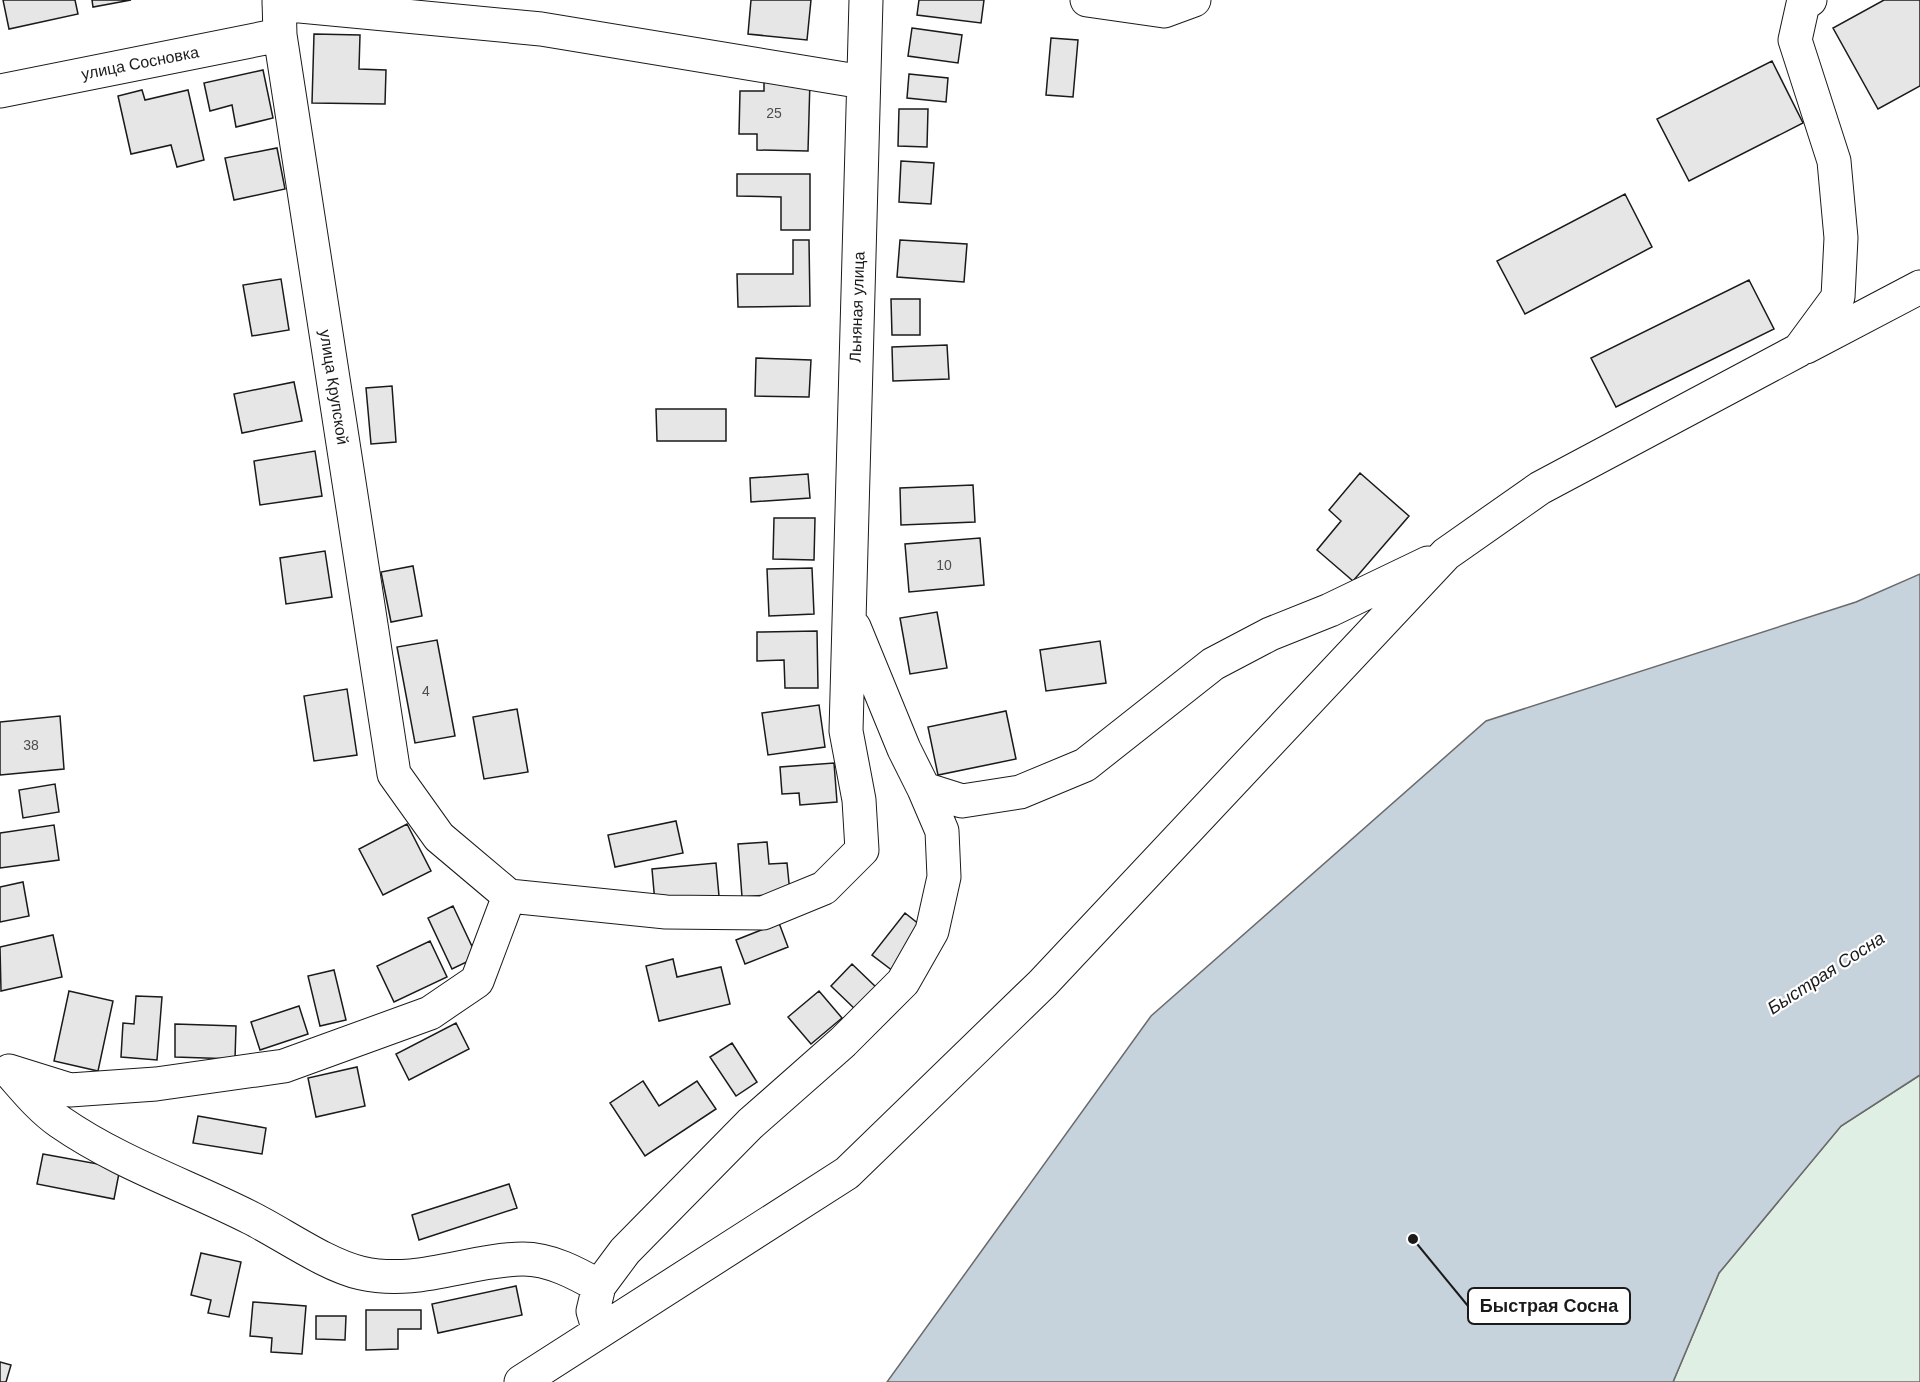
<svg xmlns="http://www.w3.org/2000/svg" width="1920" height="1382" viewBox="0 0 1920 1382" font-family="Helvetica,sans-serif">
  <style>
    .green { fill: #e0efe3; stroke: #6a6a6a; stroke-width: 1.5 }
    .water { fill: #c6d2dc; stroke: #6a6a6a; stroke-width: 1.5 }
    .building { fill: #e6e6e6; stroke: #1a1a1a; stroke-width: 1.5 }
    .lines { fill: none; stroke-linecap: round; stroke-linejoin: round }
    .minor-casing { stroke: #1a1a1a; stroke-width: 35 }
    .minor { stroke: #fff; stroke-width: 33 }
    .labels { text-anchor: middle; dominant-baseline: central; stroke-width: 4.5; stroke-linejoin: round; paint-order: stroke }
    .number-label { font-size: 14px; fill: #4d4d4d }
    .street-label { font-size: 16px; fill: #1a1a1a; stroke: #fff }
    .water-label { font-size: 18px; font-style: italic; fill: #1a1a1a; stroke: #fff }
    .leader { fill: none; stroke: #1a1a1a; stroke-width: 2 }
    .callout-dot { fill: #1a1a1a; stroke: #fff; stroke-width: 2 }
    .callout { fill: #fff; stroke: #1a1a1a; stroke-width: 2 }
    .callout-label { font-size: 18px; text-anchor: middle; font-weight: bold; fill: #1a1a1a }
  </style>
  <rect width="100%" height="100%" fill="#fff"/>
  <path class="green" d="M1920,1075V1382H1673L1719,1273L1841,1126Z"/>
  <path class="water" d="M1920,574V1075L1841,1126L1719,1273L1673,1382H887L1151,1016L1486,721L1856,602Z"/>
  <path class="building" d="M3,0H75L78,14L9,29Z
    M92,0H131L93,7Z
    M751,0H811L807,40L748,34Z
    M919,0H984L981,23L917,15Z
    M1884,0H1920V86L1878,109L1833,28Z
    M912,28L962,35L958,63L908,56Z
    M314,34L360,35L359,69L386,70L385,104L312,103Z
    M1051,38L1078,40L1073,97L1046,95Z
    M1772,61L1803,123L1689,181L1657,119Z
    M263,70L273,118L236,127L232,105L210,111L204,83Z
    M909,74L948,78L946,102L907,98Z
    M764,79L810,80L808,151L757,150V134H739L740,91H764Z
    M142,90L145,100L188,90L204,160L177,167L171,145L131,154L118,96Z
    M899,109H928L927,147L898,146Z
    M277,148L285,189L234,200L225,158Z
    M901,161L934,163L931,204L899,202Z
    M737,174H810V230H781V197L737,196Z
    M1625,194L1652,247L1525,314L1497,261Z
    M793,240H809L810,306L738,307L737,274H793Z
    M900,240L967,244L964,282L897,277Z
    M281,279L289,330L252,336L243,285Z
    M1749,280L1774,329L1616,407L1591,358Z
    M891,299H920V335H892Z
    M947,345L949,379L893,381L892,347Z
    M756,358L811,360L809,397L755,396Z
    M294,382L302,421L242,433L234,394Z
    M392,386L396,442L371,444L366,388Z
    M656,409H726V441H657Z
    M315,451L322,496L260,505L254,461Z
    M1360,473L1409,516L1353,581L1317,550L1341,521L1329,510Z
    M808,474L810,498L751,502L750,478Z
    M973,485L975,522L901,525L900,488Z
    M774,518H815L814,560L773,559Z
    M980,538L984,585L909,592L905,544Z
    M325,551L332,597L286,604L280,558Z
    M413,566L422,616L391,622L381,572Z
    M812,568L814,614L769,616L767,569Z
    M937,612L947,668L910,674L900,618Z
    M817,631L818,688H785L784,660L757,661V632Z
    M437,640L455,736L415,743L397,647Z
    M1100,641L1106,683L1046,691L1040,650Z
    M347,689L357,755L314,761L304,696Z
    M819,705L825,747L768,755L762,713Z
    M517,709L528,772L484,779L473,717Z
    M1006,711L1016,759L938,775L928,727Z
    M60,716L64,769L0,775V722Z
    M834,763L837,802L800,805L799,793L782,794L780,767Z
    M55,784L59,812L23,818L19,790Z
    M676,821L683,853L615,867L608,835Z
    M407,824L431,871L383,895L359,849Z
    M54,825L59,860L0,868V833Z
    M767,842L769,864L787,863L790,893L742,897L738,844Z
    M716,863L719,896L655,903L652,869Z
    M23,882L29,916L0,922V887Z
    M453,906L477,957L452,969L428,918Z
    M905,913L925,929L893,971L872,955Z
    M779,923L788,947L745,964L736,940Z
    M53,935L62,977L1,991L0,947Z
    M430,941L447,977L394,1002L377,966Z
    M673,959L677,977L721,967L730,1004L659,1021L646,966Z
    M852,964L878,989L857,1011L831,986Z
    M334,970L346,1020L320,1026L308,976Z
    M69,991L113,1001L98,1071L54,1061Z
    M819,991L842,1018L811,1044L788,1017Z
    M136,996L162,997L157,1060L121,1057L123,1023L134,1024Z
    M299,1006L308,1034L260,1050L251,1022Z
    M456,1023L469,1049L409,1080L396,1054Z
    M175,1024L236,1026L235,1059L175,1057Z
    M732,1043L757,1082L736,1096L710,1057Z
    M357,1067L365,1106L316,1117L308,1078Z
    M643,1081L659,1106L697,1081L716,1109L645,1156L610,1103Z
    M198,1116L266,1128L262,1154L193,1143Z
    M43,1154L120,1168L114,1199L37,1184Z
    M509,1184L517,1208L419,1240L412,1215Z
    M201,1253L241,1262L229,1317L208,1313L211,1300L191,1295Z
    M516,1286L522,1315L438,1333L432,1304Z
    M253,1302L306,1306L302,1354L271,1352L272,1338L250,1336Z
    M366,1310H421V1329H398V1349L366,1350Z
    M316,1316H346L345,1340L316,1339Z
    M0,1362L11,1365L6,1382H0Z"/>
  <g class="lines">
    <defs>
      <path id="minor" d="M279,0L280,35L394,774L439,837L509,896L666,912L763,913L824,888L862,850L859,800L846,731L866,0
        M1087,0L1164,11L1194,0
        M279,4L541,29L863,82
        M0,91L280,35
        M1806,347L1920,287
        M854,627L904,749L924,789L962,801L1020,792L1085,765L1213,664L1270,634L1330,610L1428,563
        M9,1071C25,1089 40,1108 60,1122C119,1163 188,1186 251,1218C283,1234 326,1265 361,1273C418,1286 467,1260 523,1259C550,1259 576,1273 599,1286
        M9,1071L70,1090L156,1084L284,1066L430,1013L477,981L509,896
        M599,1331L593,1311L599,1286L625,1251L750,1124L843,1042L903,982L932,931L944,877L942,831L924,789
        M521,1382L847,1173L1043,983L1446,554L1540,488L1799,350L1838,297L1841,238L1834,161L1795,40L1803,4L1810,0"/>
    </defs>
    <use href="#minor" class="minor-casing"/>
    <use href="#minor" class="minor"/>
  </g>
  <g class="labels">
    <g class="number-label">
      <text x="774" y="113">25</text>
      <text x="944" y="565">10</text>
      <text x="426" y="691">4</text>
      <text x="31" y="745">38</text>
    </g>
    <g class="street-label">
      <text transform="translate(140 63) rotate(-11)">улица Сосновка</text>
      <text transform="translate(857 307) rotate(-88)">Льняная улица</text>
      <text transform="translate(334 387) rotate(81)">улица Крупской</text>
    </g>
    <g class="water-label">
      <text transform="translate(1826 973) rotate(-33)">Быстрая Сосна</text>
    </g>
  </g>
  <path class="leader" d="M1413 1239L1468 1306"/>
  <circle class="callout-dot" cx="1413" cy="1239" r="6"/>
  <rect class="callout" x="1468" y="1288" width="162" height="36" rx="6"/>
  <g class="callout-label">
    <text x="1549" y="1312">Быстрая Сосна</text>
  </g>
</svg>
